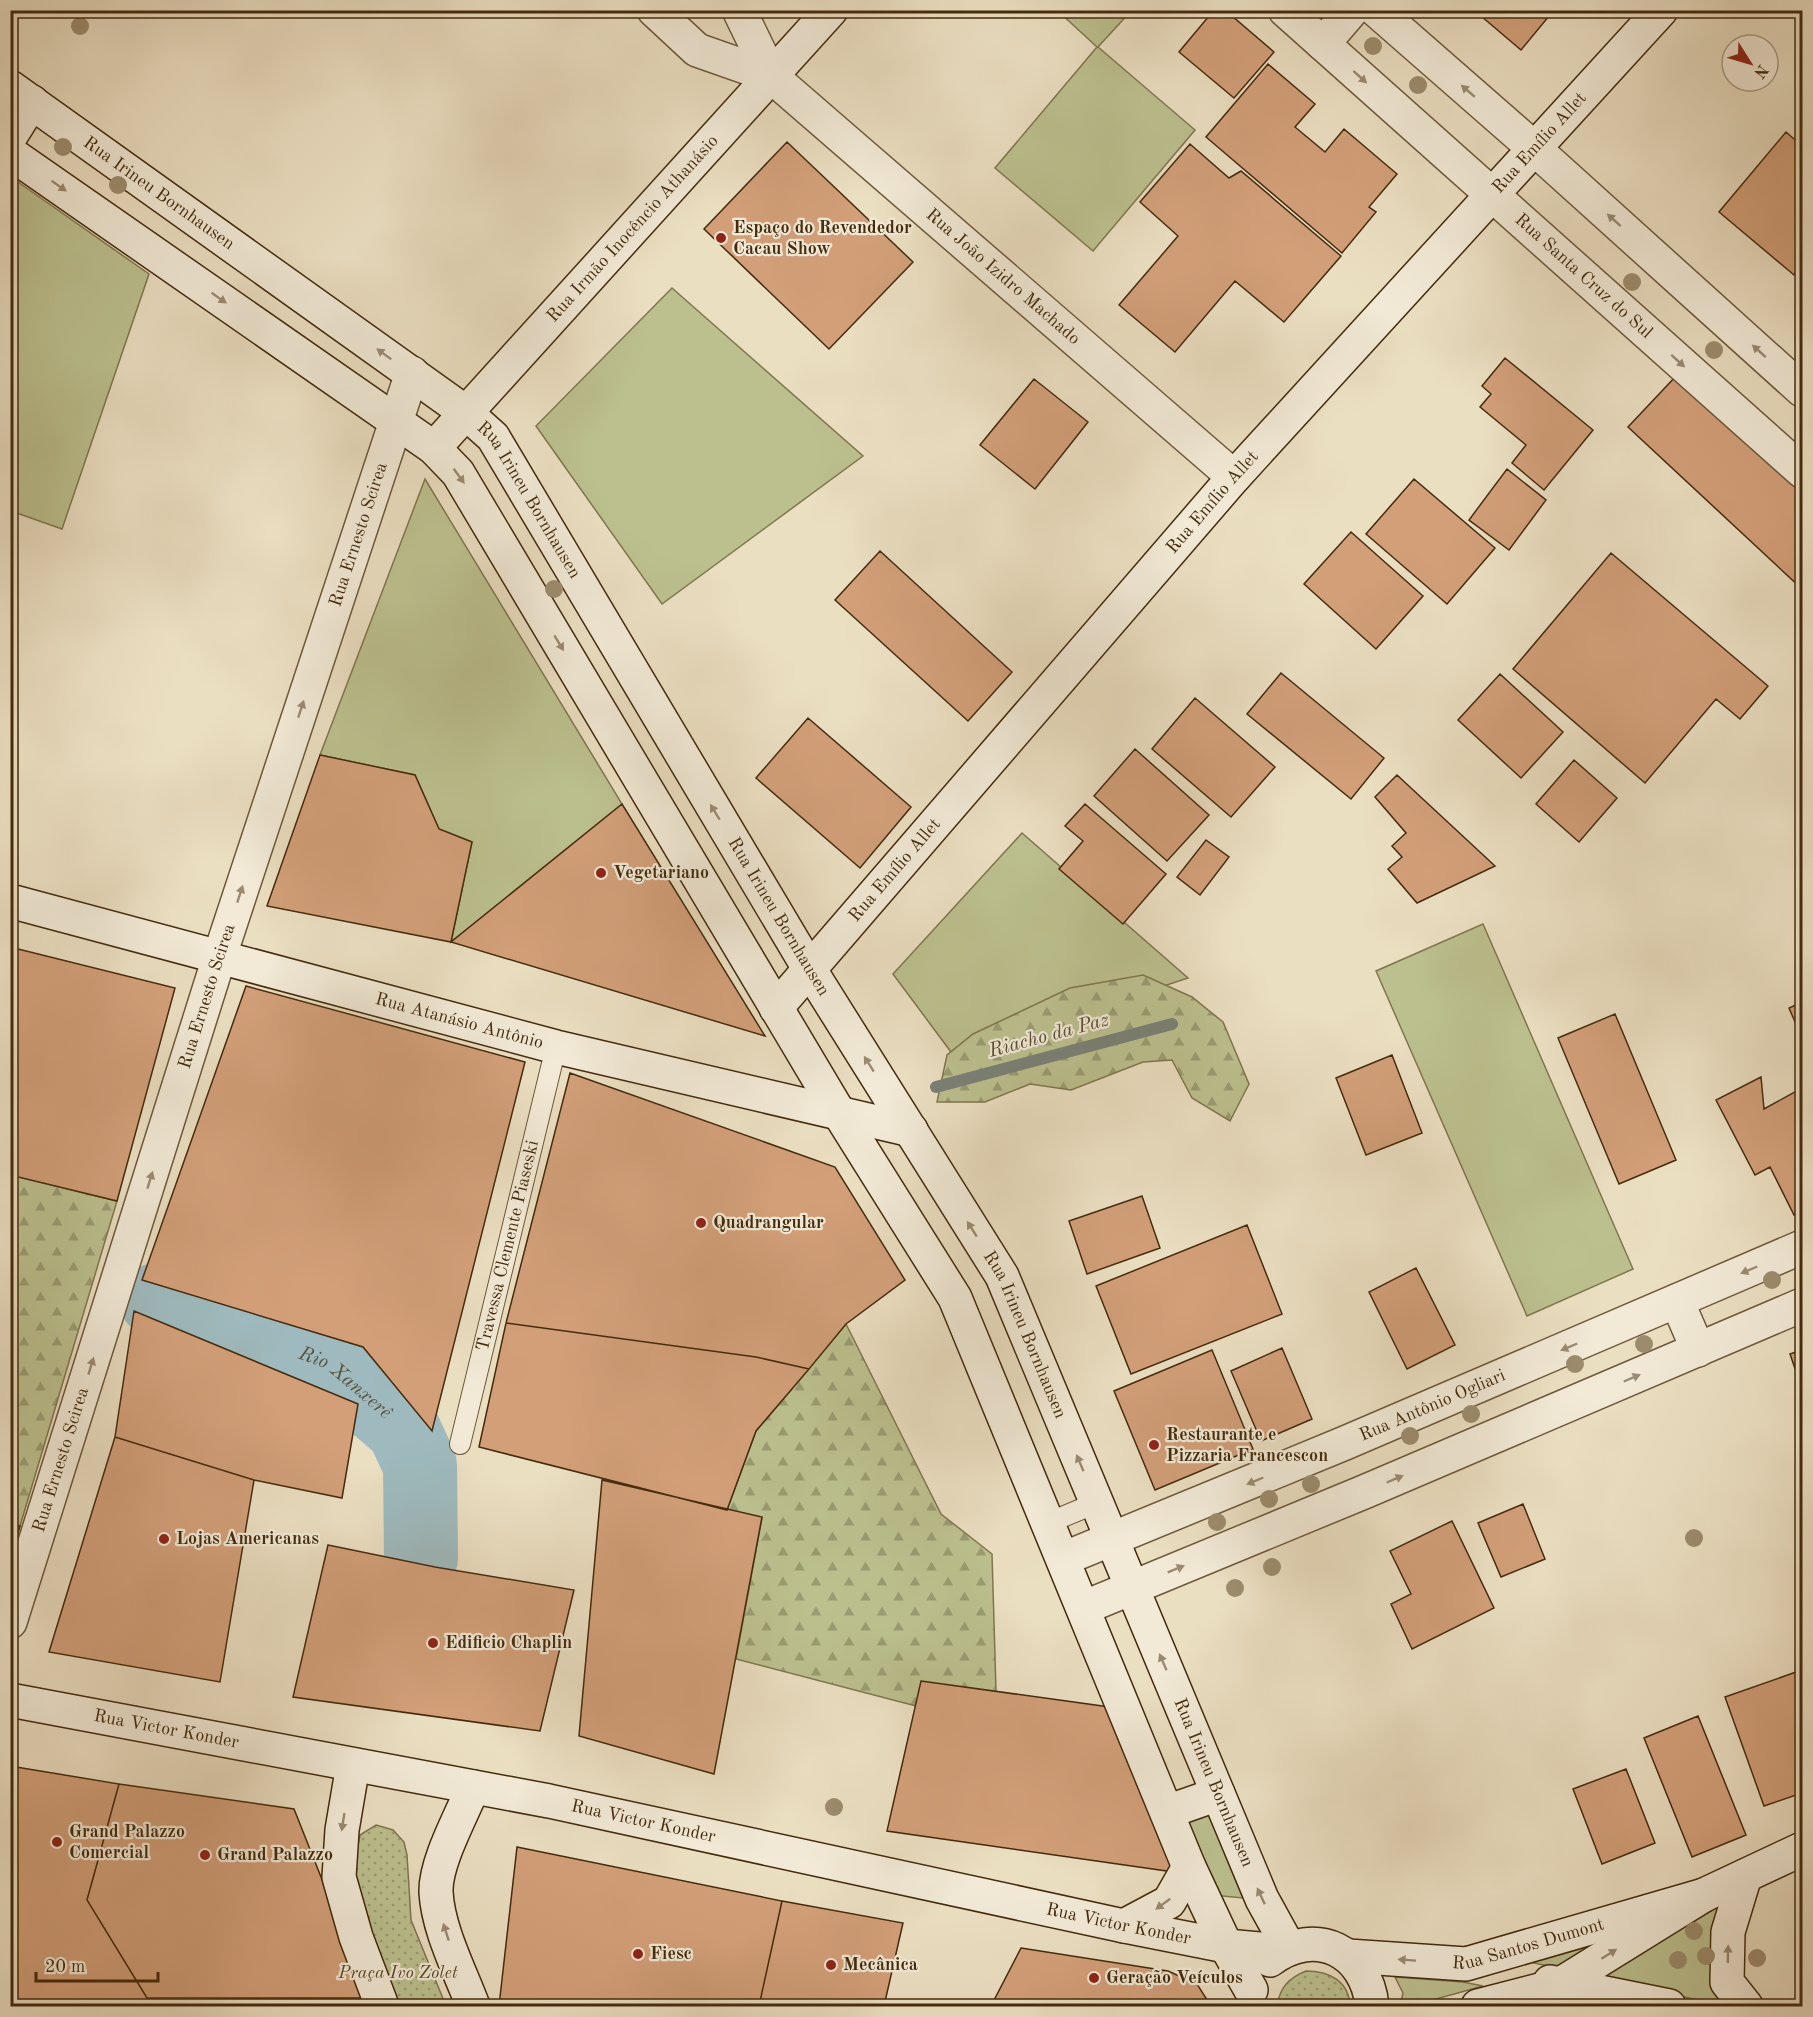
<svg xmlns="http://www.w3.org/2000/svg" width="1813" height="2017" viewBox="0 0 1813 2017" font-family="'Old Standard TT',serif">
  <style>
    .grass { fill: #bcc08f; stroke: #80764e; stroke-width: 1.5 }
    .forest { fill: url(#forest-firs); stroke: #80764e; stroke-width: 1.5 }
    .park { fill: url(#park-dots); stroke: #80764e; stroke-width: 1.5 }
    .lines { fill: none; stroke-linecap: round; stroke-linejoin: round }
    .stream { stroke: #7a8177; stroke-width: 12 }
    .river { stroke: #9ebabe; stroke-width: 74 }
    .building { fill: #d29f79; stroke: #442b0d; stroke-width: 1.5 }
    .lane-casing { stroke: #6e583a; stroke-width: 22 }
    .street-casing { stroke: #6e583a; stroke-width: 36 }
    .secondary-casing { stroke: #442b0d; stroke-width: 36 }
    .lane { stroke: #f2ead7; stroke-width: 20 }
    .street { stroke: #f2ead7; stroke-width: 33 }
    .secondary { stroke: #f2ead7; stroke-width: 33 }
    .tree { fill: #9c8c6d }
    .oneway { fill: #9b8a72 }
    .poi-dot { fill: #8f2418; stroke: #f2ead7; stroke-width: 2 }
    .labels { text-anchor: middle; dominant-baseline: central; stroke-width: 4.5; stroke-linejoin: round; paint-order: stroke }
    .street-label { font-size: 18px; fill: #442b0d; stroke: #f2ead7 }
    .poi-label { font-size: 18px; font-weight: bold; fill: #442b0d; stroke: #f2ead7; text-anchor: start }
    .park-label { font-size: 18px; font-style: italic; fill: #5c4927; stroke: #f2ead7 }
    .water-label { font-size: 20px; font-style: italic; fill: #5a4f39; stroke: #f2ead7 }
  </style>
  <defs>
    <pattern id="forest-firs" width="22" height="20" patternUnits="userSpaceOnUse" patternTransform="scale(1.5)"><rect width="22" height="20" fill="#bcc08f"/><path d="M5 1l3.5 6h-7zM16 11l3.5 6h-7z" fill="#9a9c73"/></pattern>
    <pattern id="park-dots" width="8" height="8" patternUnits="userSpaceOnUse" patternTransform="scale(1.5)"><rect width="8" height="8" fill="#bcc08f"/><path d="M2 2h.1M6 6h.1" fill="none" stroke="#9a9c73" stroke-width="1.8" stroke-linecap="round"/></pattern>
  </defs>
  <rect width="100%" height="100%" fill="#ebdfc2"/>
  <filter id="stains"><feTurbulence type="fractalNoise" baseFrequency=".00333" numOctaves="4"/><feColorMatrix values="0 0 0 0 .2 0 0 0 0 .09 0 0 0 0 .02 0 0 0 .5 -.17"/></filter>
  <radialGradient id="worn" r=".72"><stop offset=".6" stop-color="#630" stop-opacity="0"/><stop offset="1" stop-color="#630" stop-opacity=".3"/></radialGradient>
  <path class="grass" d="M1058,11H1131L1098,47L1195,130L1093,251L995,168L1097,47Z
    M18,182L149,274L62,529L11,511L10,205Z
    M672,288L863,456L662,604L536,426Z
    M425,479L622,804L451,942L472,842L439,829L415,775L320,755Z
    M1022,833L1188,978L954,1056L893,974Z
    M1483,924L1633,1269L1527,1316L1376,971Z
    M1207,1808L1243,1898L1212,1895L1178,1818Z
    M1721,1905L1713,1930L1712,1987L1725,2006L1599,1978Z
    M1651,1918L1566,1970L1512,1958Z
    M1395,1977L1463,1982L1483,1986L1411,2006H1400L1403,1993Z"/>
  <path class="forest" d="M1143,975L1192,997L1223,1022L1249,1084L1230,1121L1192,1098L1172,1060L1143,1062L1071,1090L1030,1084L985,1102H937L947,1055L973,1034L1070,988Z
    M11,1175L117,1201L20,1526L11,1524Z
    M846,1324L941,1514L992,1554L996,1691L969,1713L916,1706L736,1659L762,1518L727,1510L756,1431Z"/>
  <path class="park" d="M376,1825L393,1830L404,1842L407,1855L411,1920L446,2006H373L354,1867L360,1835Z
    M1306,1971C1329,1971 1349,1981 1350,2006H1277C1280,1987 1289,1978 1306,1971Z"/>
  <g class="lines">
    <path class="stream" d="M936,1087L1172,1024"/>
    <path class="river" id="s1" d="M156,1300L328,1364L403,1428L420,1465L421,1558"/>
  </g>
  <path class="building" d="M1214,10H1225L1274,52L1234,98L1179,52Z
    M1474,10H1554L1521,50Z
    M1268,64L1315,104L1295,127L1325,152L1344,129L1397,174L1369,207L1376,212L1342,253L1206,137Z
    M1786,132L1802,146V264L1794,275L1719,212Z
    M787,142L913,262L829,349L704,229Z
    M1190,144L1229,178L1241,171L1341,256L1284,322L1235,281L1175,352L1119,305L1178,236L1140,202Z
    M1505,358L1593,430L1544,490L1512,463L1526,445L1480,407L1491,394L1482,386Z
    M1677,375L1802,491V589L1628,427Z
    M1034,379L1088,422L1035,489L980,445Z
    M1507,469L1546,500L1509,550L1469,520Z
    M1414,479L1495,548L1447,604L1366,534Z
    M1351,532L1423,596L1376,649L1304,584Z
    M880,551L1012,672L968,721L835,600Z
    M1611,553L1768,686L1740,719L1716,699L1645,783L1513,669Z
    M1281,673L1384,758L1351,799L1247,714Z
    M1500,674L1563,732L1521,778L1458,720Z
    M1195,698L1275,767L1231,817L1152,749Z
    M808,718L911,807L860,868L756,778Z
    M1135,749L1209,815L1167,861L1094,796Z
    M320,755L415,775L439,829L472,842L451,942L267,906Z
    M1574,760L1617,798L1579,842L1536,804Z
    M1397,775L1495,866L1417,903L1388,869L1402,857L1392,846L1406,833L1375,797Z
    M622,804L765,1036L451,942Z
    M1085,804L1166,874L1123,924L1059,869L1083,841L1065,826Z
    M1206,840L1229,857L1200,895L1177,877Z
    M10,947L175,988L117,1201L10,1175Z
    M246,986L525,1062L432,1431L363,1347L142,1280Z
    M1802,1002V1038L1789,1008Z
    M1615,1014L1676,1160L1619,1184L1558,1038Z
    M1392,1055L1422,1133L1366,1155L1336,1078Z
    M570,1073L835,1167L905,1280L846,1324L809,1369L756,1357L506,1323Z
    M1761,1077L1764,1109L1802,1088V1211L1794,1215L1770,1167L1755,1175L1716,1100Z
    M1142,1196L1160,1248L1087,1274L1069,1221Z
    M1247,1225L1282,1314L1131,1374L1096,1286Z
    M1416,1268L1455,1345L1407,1369L1369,1292Z
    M134,1311L358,1404L342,1498L254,1480L115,1437Z
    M506,1323L756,1357L809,1369L756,1431L727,1510L479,1447Z
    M1282,1348L1312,1419L1261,1441L1231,1371Z
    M1212,1350L1253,1449L1155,1490L1114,1391Z
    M1802,1350V1389L1790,1354Z
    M115,1437L254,1480L220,1682L49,1652Z
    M602,1480L762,1517L714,1774L579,1736Z
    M1523,1504L1545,1559L1501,1577L1478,1523Z
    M1452,1521L1494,1608L1412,1649L1391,1604L1411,1594L1390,1551Z
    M10,1524L20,1526L10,1563Z
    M328,1545L435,1567L574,1590L540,1731L293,1697Z
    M1799,1671L1802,1681V1793L1764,1806L1725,1697Z
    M921,1681L1124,1709L1174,1872L887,1831Z
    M1698,1716L1746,1835L1692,1857L1644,1738Z
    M10,1766L119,1784L87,1900L147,1998V2006H10Z
    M1626,1769L1655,1843L1602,1864L1573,1789Z
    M119,1784L294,1809L369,1998H147L87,1900Z
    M517,1847L782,1901L759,2006H499Z
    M782,1901L903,1923L884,2006H759Z
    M1021,1948L1168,1971L1197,1984L1211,2006H991Z
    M147,1998H369L372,2006H147Z"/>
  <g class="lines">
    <defs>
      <g id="lane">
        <path id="s2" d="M460,1444L556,1047"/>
        <path d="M1048,1523L1096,1503"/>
      </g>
      <g id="street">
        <path id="s3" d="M654,10L697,50L771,76L1234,477"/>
        <path d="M739,10L771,76"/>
        <path id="s4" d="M1285,10L1802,471"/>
        <path d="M1376,10L1536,150L1802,390"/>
        <path d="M1323,44L1352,10"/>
        <path d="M1677,1301L1698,1350"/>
        <path id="s5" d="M1063,1559L1345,1443L1802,1247"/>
        <path d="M1083,1608L1364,1492L1802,1305"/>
        <path id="s6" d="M10,1622L219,958L412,373"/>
      </g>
      <g id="secondary">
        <path id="s7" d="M10,87L465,412L493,437L810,970L1002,1276L1262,1899L1289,1948"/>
        <path d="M10,137L32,102"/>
        <path d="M10,153L434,448L458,473L839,1113L955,1298L1189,1867L1226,1946L1251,1990"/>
        <path id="s8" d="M434,448L831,10"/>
        <path id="s9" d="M10,901L556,1047L911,1130"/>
        <path id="s10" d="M776,1008L1234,477L1661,10"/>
        <path id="s11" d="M10,1700L549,1801L1124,1926L1226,1946L1282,1951"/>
        <path d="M353,1765L342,1830L339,1877L356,1937L382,2006"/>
        <path d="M1167,1812L1218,1794"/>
        <path d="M1745,1876L1728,1932L1727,1982L1746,2006"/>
        <path d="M1124,1926L1169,1902L1189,1867"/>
        <path id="s12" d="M1348,1956L1466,1964L1704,1895"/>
        <path d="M1270,1960C1316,1925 1367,1952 1372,2006"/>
        <path d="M1550,1982L1669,2006"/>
        <path d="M473,2006C460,1971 438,1930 436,1892C435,1862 462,1815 473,1787"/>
        <path d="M1478,2006L1559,1985L1704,1895L1802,1849"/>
      </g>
    </defs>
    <use href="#lane" class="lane-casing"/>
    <use href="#street" class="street-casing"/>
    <use href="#secondary" class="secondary-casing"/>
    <use href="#lane" class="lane"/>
    <use href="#street" class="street"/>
    <use href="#secondary" class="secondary"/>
  </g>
  <g class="tree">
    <circle cx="80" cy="26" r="9"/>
    <circle cx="1373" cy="46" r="9"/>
    <circle cx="1418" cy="85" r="9"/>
    <circle cx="63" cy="147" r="9"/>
    <circle cx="118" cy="185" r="9"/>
    <circle cx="1632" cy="282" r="9"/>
    <circle cx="1714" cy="350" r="9"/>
    <circle cx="554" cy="589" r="9"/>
    <circle cx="1772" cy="1280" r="9"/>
    <circle cx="1644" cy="1344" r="9"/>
    <circle cx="1575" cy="1364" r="9"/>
    <circle cx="1471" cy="1414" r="9"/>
    <circle cx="1410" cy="1436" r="9"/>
    <circle cx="1311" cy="1484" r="9"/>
    <circle cx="1269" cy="1499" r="9"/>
    <circle cx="1217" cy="1522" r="9"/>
    <circle cx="1694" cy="1538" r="9"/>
    <circle cx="1272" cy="1567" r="9"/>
    <circle cx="1235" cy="1588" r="9"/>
    <circle cx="834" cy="1807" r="9"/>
    <circle cx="1694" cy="1931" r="9"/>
    <circle cx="1706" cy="1956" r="9"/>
    <circle cx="1757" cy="1958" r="9"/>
    <circle cx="1678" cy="1960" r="9"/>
  </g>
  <defs><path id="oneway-solid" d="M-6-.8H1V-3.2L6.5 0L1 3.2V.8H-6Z" transform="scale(1.5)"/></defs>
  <g class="oneway">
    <use href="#oneway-solid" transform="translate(1360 77) rotate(42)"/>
    <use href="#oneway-solid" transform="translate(1468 91) rotate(-139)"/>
    <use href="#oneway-solid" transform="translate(59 186) rotate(35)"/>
    <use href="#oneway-solid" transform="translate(1614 220) rotate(-138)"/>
    <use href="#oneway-solid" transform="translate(219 298) rotate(35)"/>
    <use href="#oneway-solid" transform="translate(1759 351) rotate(-138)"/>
    <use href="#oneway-solid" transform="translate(384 354) rotate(-144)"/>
    <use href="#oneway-solid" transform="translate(1678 361) rotate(42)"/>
    <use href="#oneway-solid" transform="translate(459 476) rotate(54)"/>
    <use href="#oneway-solid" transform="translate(559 643) rotate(59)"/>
    <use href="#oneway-solid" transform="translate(301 709) rotate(-72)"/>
    <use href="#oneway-solid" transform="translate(715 812) rotate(-121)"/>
    <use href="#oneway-solid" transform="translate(240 894) rotate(-72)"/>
    <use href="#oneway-solid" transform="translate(869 1064) rotate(-122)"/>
    <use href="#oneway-solid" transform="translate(150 1180) rotate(-73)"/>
    <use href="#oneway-solid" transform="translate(972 1229) rotate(-122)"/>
    <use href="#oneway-solid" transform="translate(1749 1270) rotate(157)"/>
    <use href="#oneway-solid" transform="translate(1569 1347) rotate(157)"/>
    <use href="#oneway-solid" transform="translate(91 1366) rotate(-73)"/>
    <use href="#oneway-solid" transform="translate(1632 1378) rotate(-23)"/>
    <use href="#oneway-solid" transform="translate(1080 1463) rotate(-113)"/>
    <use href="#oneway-solid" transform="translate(1395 1479) rotate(-23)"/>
    <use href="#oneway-solid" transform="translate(1255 1481) rotate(157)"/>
    <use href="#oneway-solid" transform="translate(1176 1569) rotate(-22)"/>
    <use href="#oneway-solid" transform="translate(1163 1662) rotate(-113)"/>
    <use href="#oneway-solid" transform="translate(343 1822) rotate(99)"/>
    <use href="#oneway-solid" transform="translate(1261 1896) rotate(-115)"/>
    <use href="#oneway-solid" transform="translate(1163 1904) rotate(144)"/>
    <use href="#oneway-solid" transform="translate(446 1932) rotate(-108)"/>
    <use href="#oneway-solid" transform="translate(1609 1954) rotate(-32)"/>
    <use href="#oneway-solid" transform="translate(1728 1954) rotate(-89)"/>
    <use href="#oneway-solid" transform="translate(1407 1960) rotate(-176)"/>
  </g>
  <g class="poi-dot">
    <circle cx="721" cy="238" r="6"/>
    <circle cx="601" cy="873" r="6"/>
    <circle cx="701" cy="1223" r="6"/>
    <circle cx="1154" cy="1445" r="6"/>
    <circle cx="164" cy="1539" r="6"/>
    <circle cx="433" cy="1643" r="6"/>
    <circle cx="57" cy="1842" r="6"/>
    <circle cx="205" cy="1855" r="6"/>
    <circle cx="638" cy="1954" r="6"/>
    <circle cx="831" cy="1965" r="6"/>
    <circle cx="1094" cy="1978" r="6"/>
  </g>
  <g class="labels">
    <g class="street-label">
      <text stroke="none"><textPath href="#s10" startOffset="1154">Rua Emílio Allet</textPath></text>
      <text stroke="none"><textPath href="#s7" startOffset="183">Rua Irineu Bornhausen</textPath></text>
      <text stroke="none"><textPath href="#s8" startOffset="296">Rua Irmão Inocêncio Athanásio</textPath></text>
      <text stroke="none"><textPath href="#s3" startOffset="444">Rua João Izidro Machado</textPath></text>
      <text stroke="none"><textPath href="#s4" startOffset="400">Rua Santa Cruz do Sul</textPath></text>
      <text stroke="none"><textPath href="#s7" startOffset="669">Rua Irineu Bornhausen</textPath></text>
      <text stroke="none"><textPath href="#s10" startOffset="668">Rua Emílio Allet</textPath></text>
      <text stroke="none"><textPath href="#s6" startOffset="1142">Rua Ernesto Scirea</textPath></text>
      <text stroke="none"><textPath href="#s10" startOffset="182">Rua Emílio Allet</textPath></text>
      <text stroke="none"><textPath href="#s7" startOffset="1155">Rua Irineu Bornhausen</textPath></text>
      <text stroke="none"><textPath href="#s6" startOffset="656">Rua Ernesto Scirea</textPath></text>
      <text stroke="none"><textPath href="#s9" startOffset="465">Rua Atanásio Antônio</textPath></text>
      <text stroke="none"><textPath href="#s2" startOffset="204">Travessa Clemente Piaseski</textPath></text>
      <text stroke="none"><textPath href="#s7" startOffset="1641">Rua Irineu Bornhausen</textPath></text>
      <text stroke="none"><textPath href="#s5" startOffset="400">Rua Antônio Ogliari</textPath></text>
      <text stroke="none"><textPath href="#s6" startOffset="170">Rua Ernesto Scirea</textPath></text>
      <text stroke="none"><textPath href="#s11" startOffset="159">Rua Victor Konder</textPath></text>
      <text stroke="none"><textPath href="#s7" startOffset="2127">Rua Irineu Bornhausen</textPath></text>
      <text stroke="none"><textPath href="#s11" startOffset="645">Rua Victor Konder</textPath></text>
      <text stroke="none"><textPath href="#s11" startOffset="1131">Rua Victor Konder</textPath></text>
      <text stroke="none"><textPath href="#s12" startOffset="183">Rua Santos Dumont</textPath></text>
    </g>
    <g class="poi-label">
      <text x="733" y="228">Espaço do Revendedor<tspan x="733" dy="21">Cacau Show</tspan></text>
      <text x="613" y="873">Vegetariano</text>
      <text x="713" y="1223">Quadrangular</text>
      <text x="1166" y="1435">Restaurante e<tspan x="1166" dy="21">Pizzaria Francescon</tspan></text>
      <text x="176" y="1539">Lojas Americanas</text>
      <text x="445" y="1643">Edificio Chaplin</text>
      <text x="69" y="1832">Grand Palazzo<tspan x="69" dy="21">Comercial</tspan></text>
      <text x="217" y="1855">Grand Palazzo</text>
      <text x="650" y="1954">Fiesc</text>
      <text x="843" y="1965">Mecânica</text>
      <text x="1106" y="1978">Geração Veículos</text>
    </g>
    <g class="park-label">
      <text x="398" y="1973">Praça Ivo Zolet</text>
    </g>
    <g class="water-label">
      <text transform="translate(1049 1036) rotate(-15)">Riacho da Paz</text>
      <text stroke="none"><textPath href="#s1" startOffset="208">Rio Xanxerê</textPath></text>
    </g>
  </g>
  <rect width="1813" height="2017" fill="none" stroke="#ebdfc2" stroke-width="36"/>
  <rect x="12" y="12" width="1789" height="1993" fill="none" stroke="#442b0d" stroke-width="3"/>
  <rect x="18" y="18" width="1777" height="1981" fill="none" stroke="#442b0d" stroke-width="1.5"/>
  <g transform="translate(1750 63) rotate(127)"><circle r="28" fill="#f2ead7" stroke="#ac9e86" stroke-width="1.5"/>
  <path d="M0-4.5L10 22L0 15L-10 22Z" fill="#8f2418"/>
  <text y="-9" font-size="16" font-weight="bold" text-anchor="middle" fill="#442b0d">N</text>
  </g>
  <path d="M36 1972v9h122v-9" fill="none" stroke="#442b0d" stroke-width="3"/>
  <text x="45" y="1972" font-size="18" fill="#442b0d" stroke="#f2ead7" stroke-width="4.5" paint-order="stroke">20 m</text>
  <rect width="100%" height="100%" filter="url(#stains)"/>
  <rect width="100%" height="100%" fill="url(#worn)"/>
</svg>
